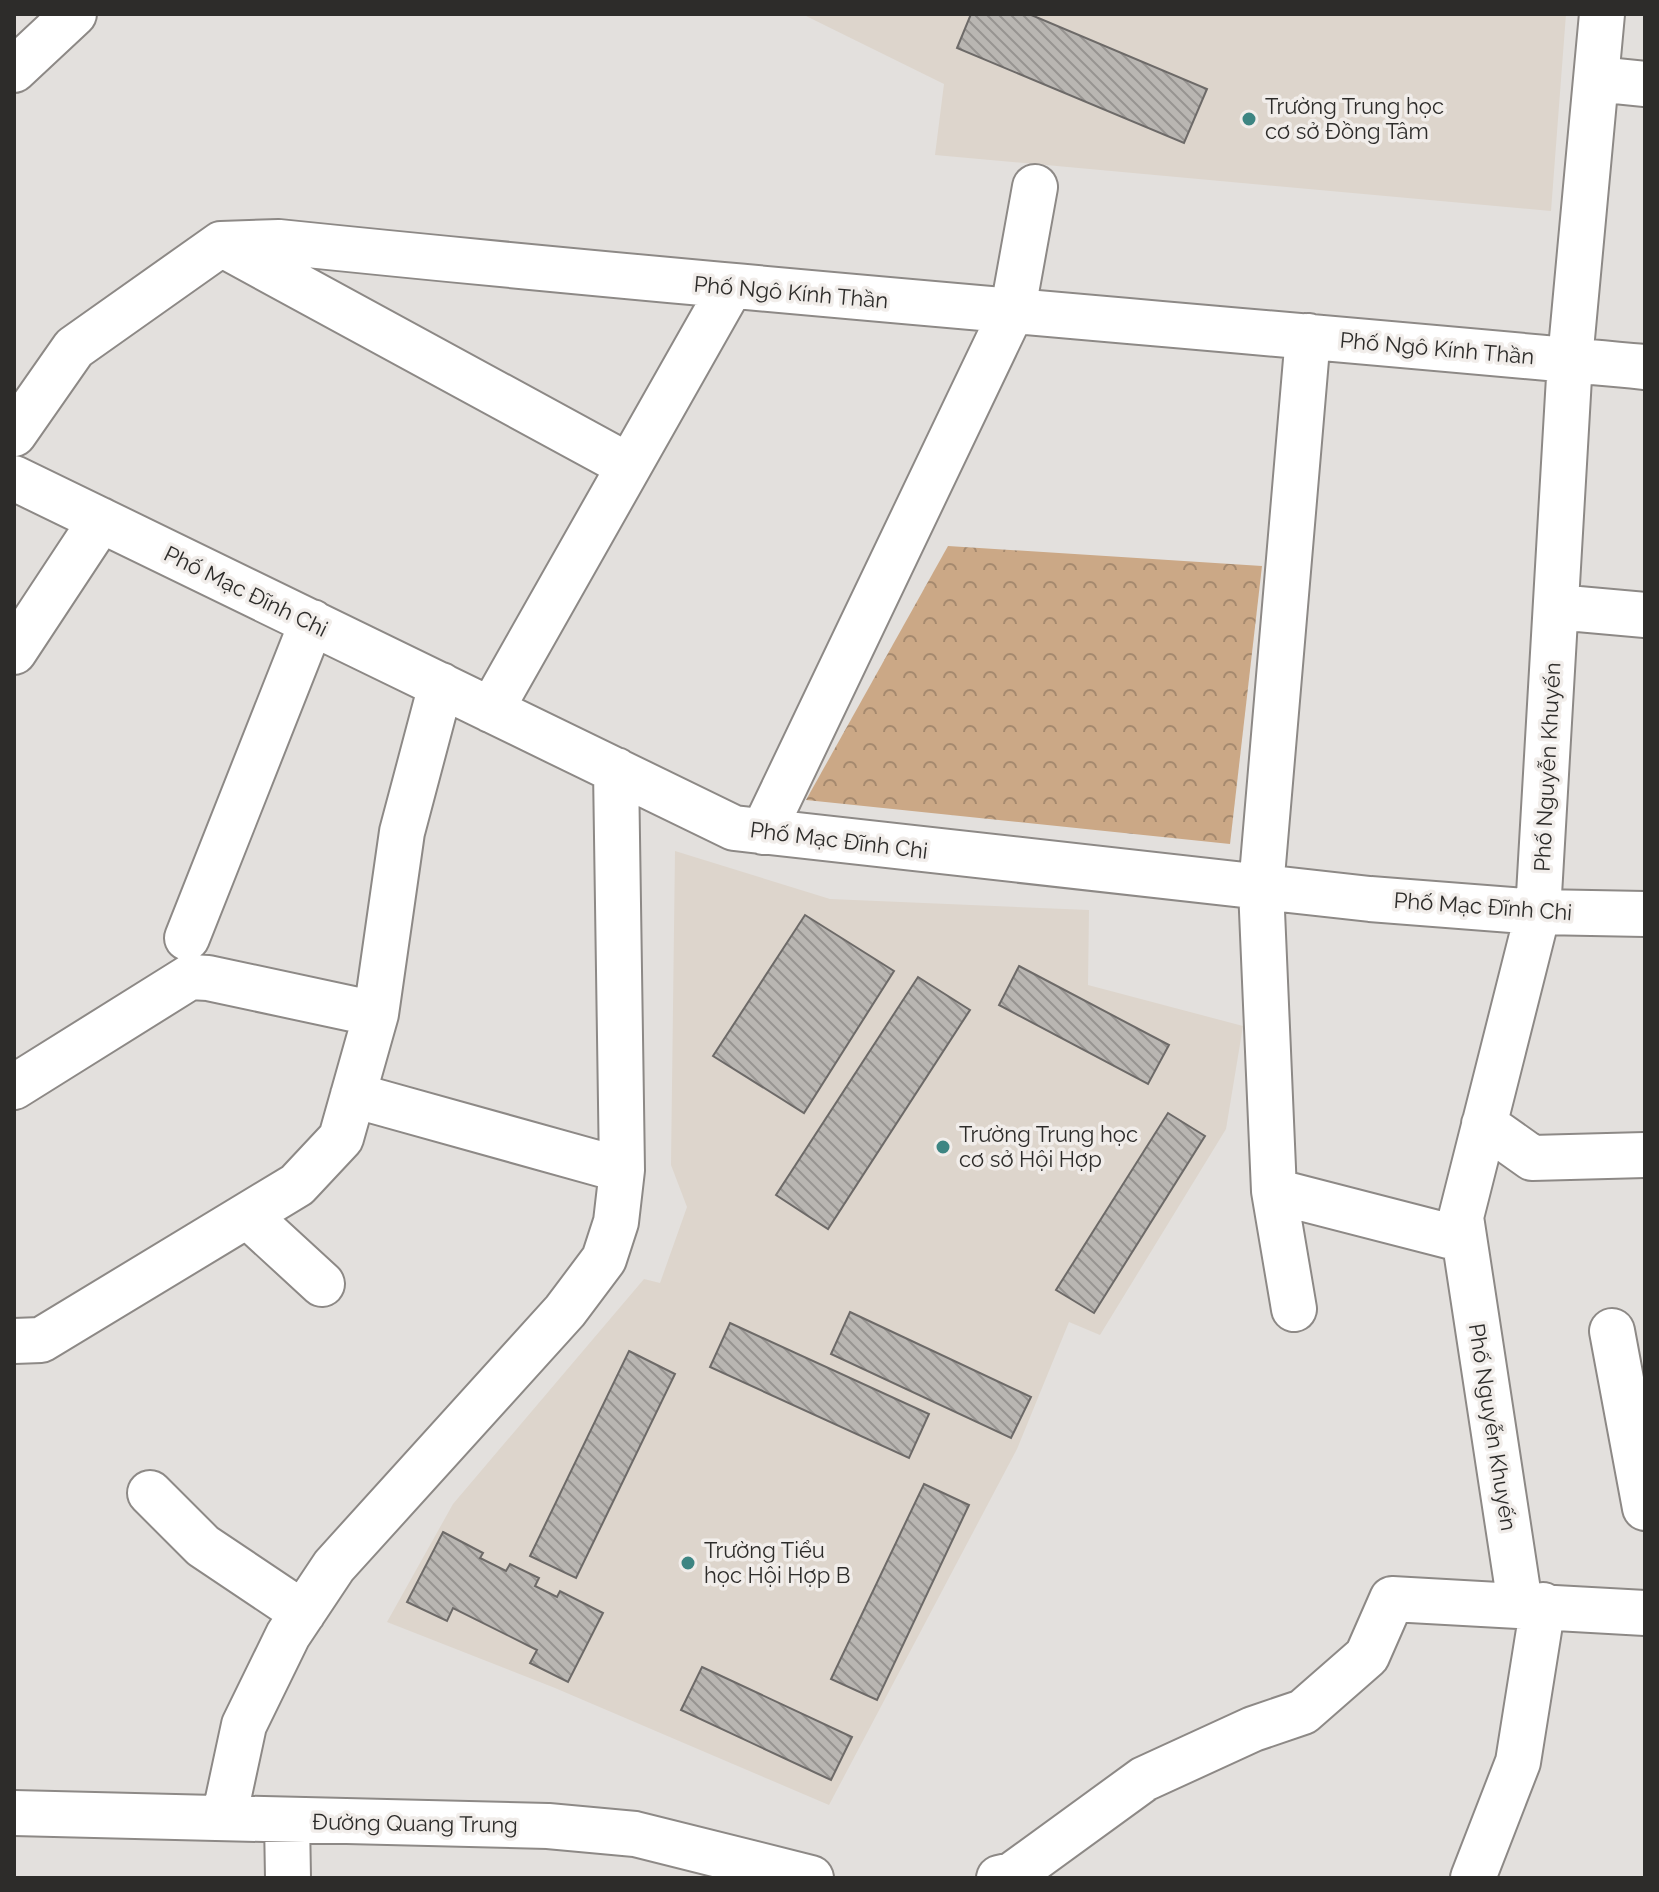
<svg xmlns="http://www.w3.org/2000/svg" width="1659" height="1892" viewBox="0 0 1659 1892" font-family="Raleway,sans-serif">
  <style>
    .built { fill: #ddd5cc }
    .park { fill: url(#park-crowns) }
    .building { fill: url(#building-back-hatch); stroke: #6d6a68; stroke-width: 2 }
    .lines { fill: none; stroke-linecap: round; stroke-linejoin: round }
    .minor-casing { stroke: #8d8986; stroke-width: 48 }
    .major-casing { stroke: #8d8986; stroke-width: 48 }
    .minor { stroke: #fff; stroke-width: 44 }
    .major { stroke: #fff; stroke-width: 44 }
    .poi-dot { fill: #3d8582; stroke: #f1edea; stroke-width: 3 }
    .labels { text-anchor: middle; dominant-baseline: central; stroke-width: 7; stroke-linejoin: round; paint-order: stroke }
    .poi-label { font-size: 22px; fill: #2d2c2a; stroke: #f1edea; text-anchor: start }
    .street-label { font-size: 22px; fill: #2d2c2a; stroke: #f1edea }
  </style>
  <defs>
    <pattern id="park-crowns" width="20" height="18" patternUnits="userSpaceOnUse" patternTransform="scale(2)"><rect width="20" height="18" fill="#cba886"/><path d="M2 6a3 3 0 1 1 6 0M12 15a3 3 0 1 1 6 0" fill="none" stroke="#a5896e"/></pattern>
    <pattern id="building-back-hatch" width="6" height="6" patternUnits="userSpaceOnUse" patternTransform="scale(2)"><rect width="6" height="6" fill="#b9b6b2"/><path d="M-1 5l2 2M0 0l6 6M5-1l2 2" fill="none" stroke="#979491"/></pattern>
  </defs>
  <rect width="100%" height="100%" fill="#e3e0dd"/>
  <path class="built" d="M802,14H1566L1551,211L935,155L944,84Z
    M675,851L830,899L1089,910L1088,985L1243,1026L1226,1129L1100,1335L1069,1322L1017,1449L829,1805L555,1688L387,1622L453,1504L644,1279L660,1283L687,1207L671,1165Z"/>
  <path class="park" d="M948,546L1262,566L1230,844L806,800Z"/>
  <path class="building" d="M971,14H1029L1207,89L1184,143L957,48Z
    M805,915L894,971L804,1113L713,1056Z
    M1019,966L1169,1045L1148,1084L999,1005Z
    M918,977L970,1010L828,1229L776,1195Z
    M1168,1113L1205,1136L1094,1313L1056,1290Z
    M850,1312L1031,1397L1011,1438L831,1354Z
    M730,1323L929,1414L909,1458L710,1367Z
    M629,1351L675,1374L576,1578L530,1556Z
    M924,1484L969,1505L877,1700L831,1679Z
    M443,1532L483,1553L480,1558L506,1571L510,1564L539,1578L535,1586L557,1597L560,1591L603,1613L568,1682L530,1663L537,1650L453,1608L447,1621L407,1602Z
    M702,1667L852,1737L831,1780L681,1710Z"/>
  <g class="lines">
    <defs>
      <path id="minor" d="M1596,79L1645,84
        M223,245L629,466
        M14,434L74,348L221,244L279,242C734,289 1190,325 1645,367
        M14,478L734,828L1370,899L1538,912L1645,914
        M1556,607L1645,615
        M14,652L101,520
        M491,710L730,288
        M763,832L1013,309L1035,187
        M187,938L312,622
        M14,1087L190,977L208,978L376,1014
        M353,1095L622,1170
        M1484,1124L1532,1158L1645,1155
        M1274,1191L1464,1240
        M248,1216L322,1284
        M1294,1309L1274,1191L1261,888L1308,336
        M1612,1331L1645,1508
        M14,1341L41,1340L297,1185L341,1138L376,1014L402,832L441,685
        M150,1493L203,1546L303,1613
        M1520,1604L1461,1217L1538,912L1570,360L1602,14
        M14,1813L548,1826L635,1834L811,1878
        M224,1818L244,1725L288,1635L334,1566L565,1311L604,1259L616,1222L622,1170L616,770
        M287,1820L288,1878
        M999,1878L1012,1875L1144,1779L1253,1729L1303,1712L1367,1656L1392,1599L1645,1613
        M1473,1878L1518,1762L1543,1605"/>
      <path id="major" d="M14,70L74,14"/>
    </defs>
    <use href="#minor" class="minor-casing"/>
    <use href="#major" class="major-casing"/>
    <use href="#minor" class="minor"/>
    <use href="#major" class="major"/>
  </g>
  <g class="poi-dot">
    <circle cx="1249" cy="119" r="8"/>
    <circle cx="943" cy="1147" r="8"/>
    <circle cx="688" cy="1563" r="8"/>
  </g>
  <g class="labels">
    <g class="poi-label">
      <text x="1265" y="106">Trường Trung học<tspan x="1265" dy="25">cơ sở Đồng Tâm</tspan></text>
      <text x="959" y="1134">Trường Trung học<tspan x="959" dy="25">cơ sở Hội Hợp</tspan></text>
      <text x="704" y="1550">Trường Tiểu<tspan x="704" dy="25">học Hội Hợp B</tspan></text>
    </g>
    <g class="street-label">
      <text transform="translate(791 292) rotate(5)">Phố Ngô Kính Thần</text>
      <text transform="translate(1437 348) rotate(5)">Phố Ngô Kính Thần</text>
      <text transform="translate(246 591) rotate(26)">Phố Mạc Đĩnh Chi</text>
      <text transform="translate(1547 767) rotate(-87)">Phố Nguyễn Khuyến</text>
      <text transform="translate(839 840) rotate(7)">Phố Mạc Đĩnh Chi</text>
      <text transform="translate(1483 906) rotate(4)">Phố Mạc Đĩnh Chi</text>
      <text transform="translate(1493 1427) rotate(81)">Phố Nguyễn Khuyến</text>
      <text transform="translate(415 1823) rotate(1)">Đường Quang Trung</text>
    </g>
  </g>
  <rect width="1659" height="1892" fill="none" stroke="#2d2c2a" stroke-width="32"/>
</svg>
